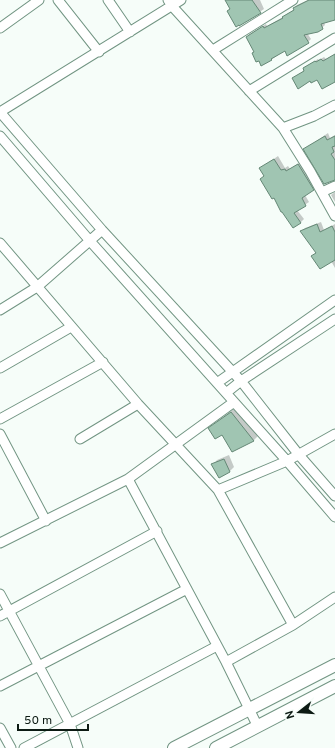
<svg xmlns="http://www.w3.org/2000/svg" width="335" height="748" viewBox="0 0 335 748" font-family="Overpass,sans-serif">
  <style>
    .shadow { fill: #0003 }
    .building { fill: #a0c5b2; stroke: #658876 }
    .lines { fill: none; stroke-linecap: round; stroke-linejoin: round }
    .minor-casing { stroke: #729583; stroke-width: 11 }
    .major-casing { stroke: #729583; stroke-width: 14 }
    .minor { stroke: #fff; stroke-width: 9 }
    .major { stroke: #fff; stroke-width: 12 }
  </style>
  <rect width="100%" height="100%" fill="#f6fdf9"/>
  <path class="shadow" d="M226,0H260L264,9L240,25Z
    M308,0H335V19L324,22L325,25L318,31L307,33L311,39L308,42L285,50L271,60L255,52L247,37L250,34L266,24L267,26L283,17L295,9L294,8L297,5Z
    M335,54V80L317,79L311,80L296,76L305,70L307,66L318,59L319,60L324,57L326,59Z
    M328,133L330,138L335,135V179L305,149Z
    M278,156L285,168L288,166L290,169L302,161L317,186L305,195L309,202L297,210L304,219L300,223L261,168Z
    M335,192V202L331,195Z
    M321,222L324,230L335,224V268L331,261L313,256L317,252L302,231L305,228Z
    M235,408L258,436L254,440L233,451L222,433L214,424Z
    M229,455L234,467L230,471L220,476L213,465L217,460Z"/>
  <path class="building" d="M225,0H252L261,13L239,26V25L236,27L227,11L230,9Z
    M309,0H335V20L321,24L323,29L318,32L304,35L309,43L287,56L285,51L271,59L272,60L261,66L259,61L256,62L252,53L254,52L246,37L263,26L264,28L283,18L282,17L294,10L293,8Z
    M335,54V82L322,89L317,80L311,83L310,81L298,89L292,78L304,71L303,68L315,61L316,62L321,59L323,61Z
    M325,136L327,140L335,136V146L332,147L334,152L331,154L335,160V180L324,184L303,149Z
    M274,159L281,170L285,169L286,171L298,164L314,190L302,198L306,206L294,213L301,223L293,228L282,212H281L274,198L272,199L260,179L264,176L259,168Z
    M317,224L320,232L332,226L335,232V260L320,269L311,256L316,253L300,231Z
    M231,412L254,441L232,452L222,435L215,439L208,428Z
    M224,459L230,472L219,478L211,464Z"/>
  <g class="lines">
    <defs>
      <path id="minor" d="M58,0L99,52
        M108,0L130,32
        M168,0L172,6L283,128L310,171L335,216
        M0,28L39,0
        M213,50L293,0
        M249,91L335,38
        M0,112L102,230L241,381L299,455L335,496
        M0,112L181,0
        M283,128L314,116L335,105
        M0,136L90,241L287,461L335,517
        M322,192L335,186
        M0,243L138,404L218,490L293,625
        M0,310L37,287L102,230
        M0,368L71,327
        M217,383L335,300
        M226,393L241,381L335,319
        M234,402L128,479L226,662L258,727
        M0,419L103,362
        M0,434L46,521
        M80,439L138,404
        M218,490L287,461L335,434
        M0,543L128,479
        M0,594L70,724L78,748
        M0,616L157,531
        M226,662L293,625L335,597
        M0,686L187,589
        M0,728L11,748
        M24,748L217,646"/>
      <path id="major" d="M174,748L335,665
        M216,748L335,686"/>
    </defs>
    <use href="#minor" class="minor-casing"/>
    <use href="#major" class="major-casing"/>
    <use href="#minor" class="minor"/>
    <use href="#major" class="major"/>
  </g>
  <g transform="translate(299 712) rotate(253)" stroke="#f6fdf9" stroke-width="3" paint-order="stroke">
  <path d="M0-3L7 15L0 10L-7 15Z" fill="#0c1a13"/>
  <text y="-6" font-size="11" font-weight="bold" text-anchor="middle" fill="#0c1a13">N</text>
  </g>
  <path d="M18 724v6h70v-6" fill="none" stroke="#0c1a13" stroke-width="2"/>
  <text x="24" y="724" font-size="12" fill="#0c1a13" stroke="#f6fdf9" stroke-width="3" paint-order="stroke">50 m</text>
</svg>
